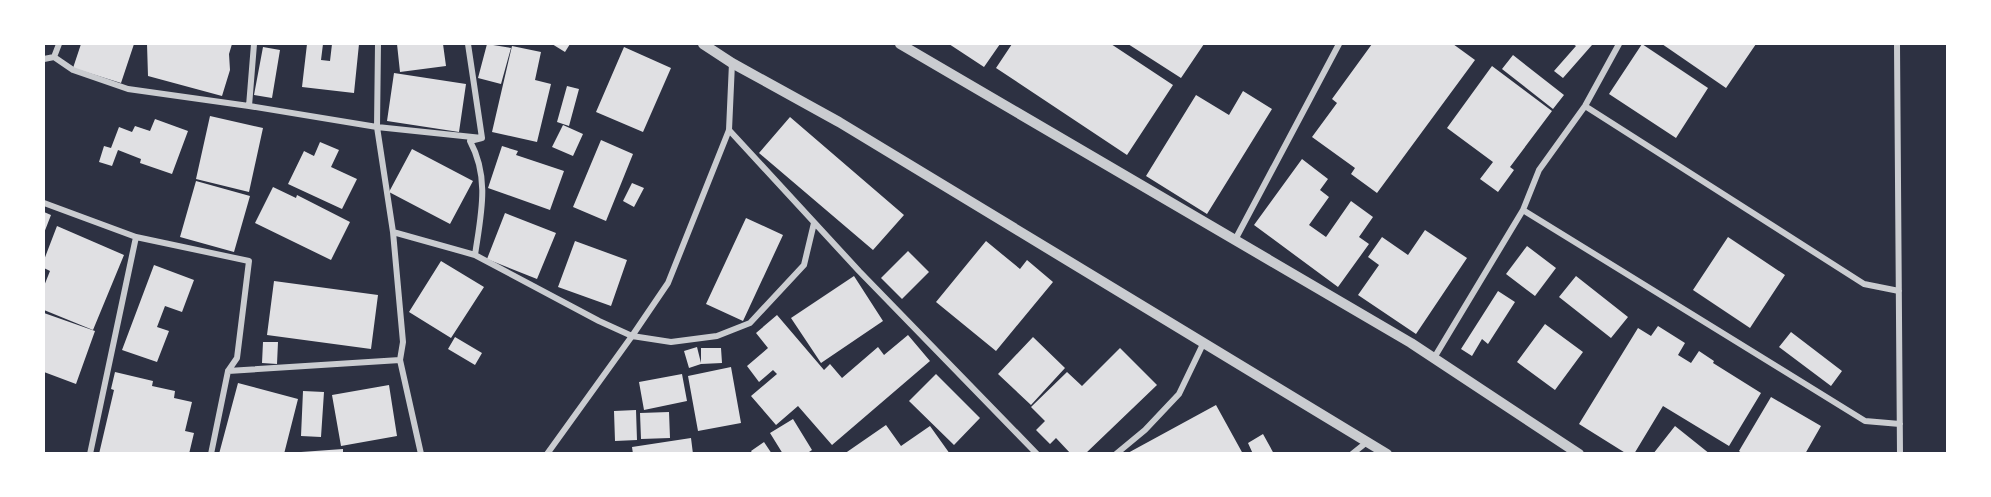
<svg xmlns="http://www.w3.org/2000/svg" width="1991" height="497" viewBox="0 0 1991 497" font-family="'Titillium Web',sans-serif">
  <style>
    .building { fill: #e0e0e3 }
    .lines { fill: none; stroke-linecap: round; stroke-linejoin: round }
    .minor { stroke: #caccd0; stroke-width: 6 }
    .tertiary { stroke: #caccd0; stroke-width: 10 }
  </style>
  <rect width="100%" height="100%" fill="#2d3142"/>
  <path class="building" d="M81,44H134L121,83L73,68Z
    M147,44H232L229,54L230,70L222,96L148,76Z
    M307,44H323L321,60L330,61L332,44H359L354,93L302,87Z
    M397,44H443L446,66L400,72Z
    M487,44L511,48L501,84L478,78Z
    M552,44H570L565,52Z
    M949,44H1000L984,67Z
    M1012,44H1111L1173,85L1127,155L996,68Z
    M1128,44H1204L1181,78Z
    M1372,44H1453L1475,60L1377,193L1351,174L1355,168L1312,137L1337,103L1332,99Z
    M1573,44L1592,45L1563,78L1554,71L1576,46Z
    M1642,44L1708,88L1676,138L1609,94Z
    M1662,44H1756L1726,88Z
    M512,46L541,52L535,80L551,84L537,142L492,132Z
    M263,47L280,50L272,98L254,95Z
    M624,47L671,68L643,132L596,112Z
    M1513,55L1564,95L1553,109L1502,69Z
    M1492,66L1552,111L1510,167L1514,170L1498,192L1480,179L1493,162L1447,128Z
    M394,73L466,84L459,132L387,121Z
    M567,86L579,89L569,126L557,122Z
    M1243,91L1272,109L1207,214L1146,176L1196,95L1229,115Z
    M210,116L263,128L249,192L196,179Z
    M790,117L904,215L873,250L759,153Z
    M155,119L188,131L172,174L140,163L141,159L118,150L112,166L99,162L104,146L111,148L119,127L132,132L135,126L150,131Z
    M563,125L583,134L573,156L552,147Z
    M601,140L633,154L606,221L573,207Z
    M320,142L339,150L331,167L357,179L342,209L288,184L304,151L314,156Z
    M502,146L518,151L516,155L564,171L550,210L488,188Z
    M412,149L473,181L450,224L389,192Z
    M1302,159L1328,179L1320,190L1329,197L1309,225L1326,237L1351,201L1373,217L1359,237L1369,244L1338,287L1254,225Z
    M196,181L250,196L234,252L180,237Z
    M632,183L644,188L634,207L623,201Z
    M273,187L296,198L297,195L350,222L331,260L255,223Z
    M44,212L51,215L44,233Z
    M505,213L556,233L537,279L487,259Z
    M746,218L783,235L743,321L706,304Z
    M57,226L124,255L93,330L44,310V286L50,271L44,268V260Z
    M1425,230L1467,258L1416,334L1358,295L1379,265L1368,257L1382,237L1408,255Z
    M1728,237L1785,275L1750,328L1693,290Z
    M575,241L627,260L611,306L558,287Z
    M986,241L1020,269L1027,260L1053,282L996,351L936,302Z
    M1527,246L1556,268L1535,296L1506,274Z
    M908,251L929,272L902,299L881,278Z
    M441,261L484,287L451,338L409,312Z
    M154,265L194,280L182,312L165,306L157,327L169,331L157,362L122,350Z
    M854,276L883,321L821,363L791,318Z
    M1576,276L1628,317L1611,338L1559,297Z
    M274,281L378,295L371,349L267,335Z
    M1498,291L1515,302L1488,344L1482,339L1472,356L1461,349Z
    M44,313L95,331L76,384L44,372Z
    M777,315L824,370L830,364L842,378L878,347L884,355L908,335L930,361L832,445L798,406L776,425L751,396L777,374L773,370L759,382L747,366L768,348L756,333Z
    M1545,324L1583,352L1555,390L1517,362Z
    M1658,326L1685,343L1678,355L1691,363L1699,351L1714,361L1713,363L1761,393L1729,446L1663,406L1634,454H1627L1579,424L1638,328L1651,336Z
    M1791,332L1842,371L1831,386L1779,347Z
    M455,337L482,353L475,365L448,349Z
    M1033,337L1065,368L1031,405L998,374Z
    M263,342H278L277,364L262,363Z
    M697,347L701,363V348H721L722,363L701,364L689,368L684,351Z
    M1120,348L1157,385L1085,454H1071L1056,438L1050,444L1036,430L1045,421L1031,407L1067,372L1082,386Z
    M731,367L741,423L698,431L688,376Z
    M115,372L153,381L152,386L175,391L174,398L192,402L185,431L194,433L189,454H99L114,390L111,389Z
    M682,374L687,401L644,410L639,382Z
    M936,374L980,418L954,445L909,401Z
    M238,383L298,399L284,454H219Z
    M389,385L397,436L341,446L332,395Z
    M303,391L324,392L321,437L301,436Z
    M1771,397L1821,426L1805,454H1743L1739,451Z
    M1216,405L1243,454H1126Z
    M636,410L637,440L615,441L614,411Z
    M669,412L670,438L641,439L640,413Z
    M793,419L812,450L806,454H783L770,433Z
    M886,425L901,446L930,426L950,454H844Z
    M1675,426L1710,454H1653Z
    M1263,434L1274,454H1253L1248,443Z
    M691,438L693,454H633L632,447Z
    M764,442L772,454H753L751,451Z
    M343,449V454H301V452Z"/>
  <g class="lines">
    <path class="minor" d="M378,44L377,127L393,232L403,342L400,360L421,454
      M468,44L482,138L470,141C490,178 481,214 475,255
      M1897,44L1900,454
      M54,57L59,44
      M44,59L54,57L73,70L128,89L249,106L377,127L482,138
      M249,106L254,44
      M1585,106L1864,284L1899,291
      M729,130L859,271L1037,454
      M44,203L136,237L249,261L237,358L228,371L211,454
      M1523,210L1865,421L1900,424
      M393,232L475,255L599,321L632,336L671,342L717,336L750,323L804,265L814,223
      M1235,240L1339,44
      M1434,358L1523,210L1539,170L1585,106L1619,44
      M228,371L400,360
      M90,454L136,237
      M547,454L632,336L668,283L729,130L732,63
      M1116,454L1145,430L1179,394L1204,342
      M1352,454L1367,442"/>
    <path class="tertiary" d="M703,44L732,63L839,122L1387,454
      M900,44L1411,343L1579,454"/>
  </g>
  <rect width="1991" height="497" fill="none" stroke="#ffffff" stroke-width="90"/>
</svg>
